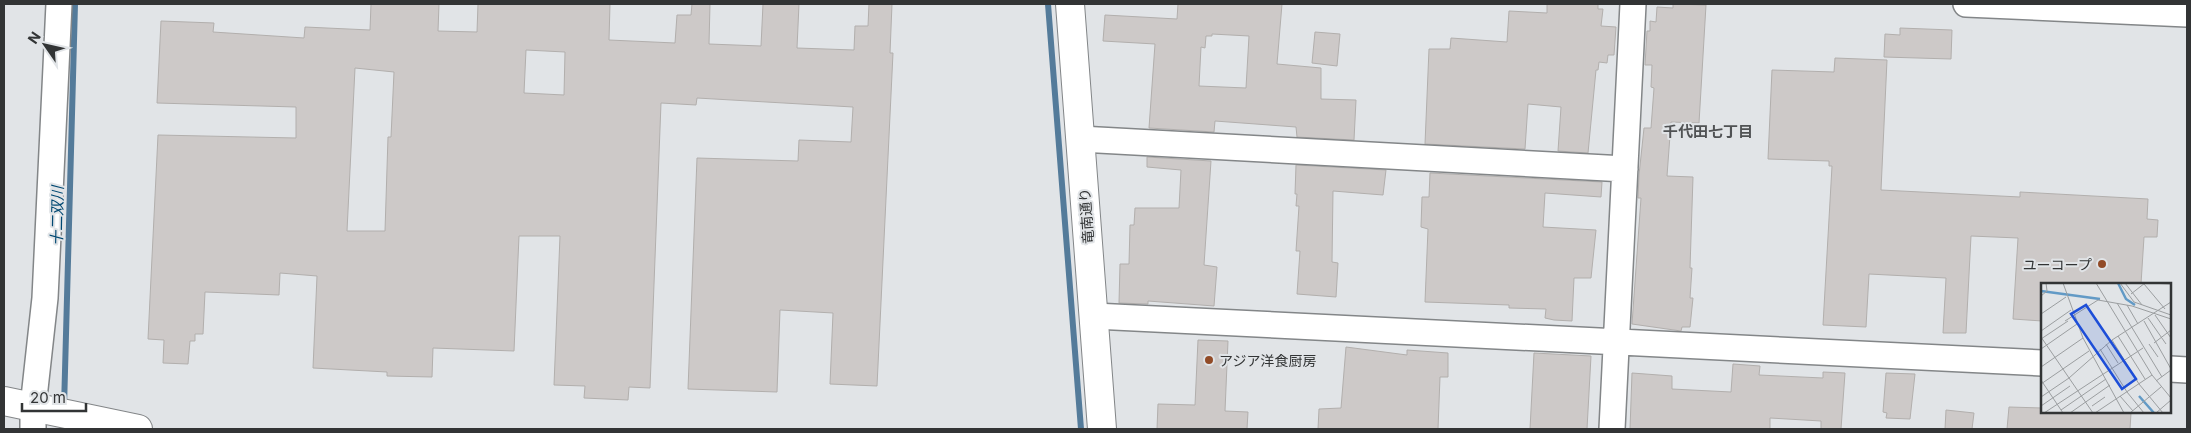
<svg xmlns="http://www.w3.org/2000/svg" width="2191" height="433" viewBox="0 0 2191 433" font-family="Inter,'Noto Sans JP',sans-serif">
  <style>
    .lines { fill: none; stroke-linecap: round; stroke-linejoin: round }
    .stream { stroke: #547b9a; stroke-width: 6 }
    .building { fill: #cdc9c8; stroke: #b2afad; fill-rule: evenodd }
    .minor-casing { stroke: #838688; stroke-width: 28 }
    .tertiary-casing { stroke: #838688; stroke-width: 30 }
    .minor { stroke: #fff; stroke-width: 25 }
    .tertiary { stroke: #fff; stroke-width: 28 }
    .poi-dot { fill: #924b27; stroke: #e1e4e7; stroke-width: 2 }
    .labels { text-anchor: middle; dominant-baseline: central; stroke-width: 4; stroke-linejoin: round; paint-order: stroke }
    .street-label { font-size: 14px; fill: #323435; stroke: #e1e4e7 }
    .poi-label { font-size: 14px; fill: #323435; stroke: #e1e4e7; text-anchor: end }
    .neighbourhood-label { font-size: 15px; font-weight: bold; fill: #505254; stroke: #e1e4e7 }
    .water-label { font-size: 15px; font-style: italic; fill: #004872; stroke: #e1e4e7 }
    .inset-river { fill: none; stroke: #629ac6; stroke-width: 2.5 }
    .inset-road { fill: none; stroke: #9b9ea0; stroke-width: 1 }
    .view { fill: #1d4ed8; fill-opacity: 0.15; stroke: #1d4ed8; stroke-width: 2.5 }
    .inset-edge { fill: none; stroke: #323435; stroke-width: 2.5 }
  </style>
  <rect width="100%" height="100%" fill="#e1e4e7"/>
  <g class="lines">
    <path class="stream" d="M1048,4L1081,429
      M64,408L75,4"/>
  </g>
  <path class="building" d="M371,4H439L438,31L477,32L478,4H610L609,40L675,43L677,15H691L692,4H710L709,44L761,46L763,4H799L797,48L854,50L855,26H868L869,4H892L890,53H893L877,386L830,384L833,313L780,310L777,392L688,389L697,158L798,161L799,140L851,142L853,107L697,98L696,105L661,103L650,388L629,387L628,400L584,398L585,386L554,385L560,236H519L514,351L433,348L432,377L387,376V372L313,368L317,276L280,273L279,295L205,292L203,334H195V341H190L188,364L163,363L164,340L148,339L158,135L296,138V107L157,103L161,21L214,23L213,32L304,38L305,27L370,30ZM526,50L565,52L564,95L524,93ZM355,68L394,72L391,137H388L385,231H347Z
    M1178,4H1282L1277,64L1321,68V99L1356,100L1354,140L1297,137L1296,127L1215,121L1214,132L1149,128L1155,44L1103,41L1105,15L1177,19ZM1212,34L1249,36L1246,88L1199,86L1201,47L1205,48L1206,36H1212Z
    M1547,4H1598V9H1603L1601,26L1616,27L1614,55H1608L1607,63L1599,62L1598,70H1596L1588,153L1558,151L1561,107L1528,104L1525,149L1425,144L1429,49H1450L1451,38L1507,42L1509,11L1547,13Z
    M1673,4L1706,5L1699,123L1671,122L1667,176L1693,177L1690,268H1692L1690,298H1693L1690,327H1682L1681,331L1632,324L1641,198H1638L1639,175L1644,128H1651L1654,88L1651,87L1652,65H1645L1647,31H1650V21L1656,22L1657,7L1673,8Z
    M1900,28L1952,30L1951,59L1884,57L1885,34L1900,35Z
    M1315,32L1340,34L1337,66L1312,63Z
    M1835,58L1887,60L1881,190L2020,197V192L2148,199L2147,219L2158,220L2157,237H2144L2141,284H2042V321L2013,319L2018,238L1971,236L1966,333H1943L1946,278L1869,274L1866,327L1823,325L1832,166H1829V161L1768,159L1772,70L1834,72Z
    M1147,157L1211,161L1204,265L1217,267L1214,306L1148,301V304L1119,303L1120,264H1129L1130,225H1134L1135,208H1179L1181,170L1147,167Z
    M1296,165L1386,170L1383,195L1333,191L1332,262L1338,263L1336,297L1297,294L1300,251H1296L1299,206H1296L1297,194H1295Z
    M1430,173L1602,182L1601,197L1545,193L1543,227L1596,230L1591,278H1574L1572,321L1554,320L1545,318L1546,309L1509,308V305L1425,302L1428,229L1421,227L1422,197H1429Z
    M1198,340L1228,341L1225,411L1248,412L1247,429H1157L1158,404L1195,405Z
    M1346,347L1407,355V350L1448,353V377H1440L1438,429H1318L1319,409L1341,408Z
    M1534,353L1591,356L1587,429H1530Z
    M1733,364L1760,366L1759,375L1823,378V372L1845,373L1841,429H1821V421L1770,418V429H1630L1632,373L1672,376V389L1731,392Z
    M1886,373L1915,374L1910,419L1886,418L1887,413L1883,412Z
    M2009,407L2042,408V412L2131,413L2130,429H2007Z
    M1946,410L1974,413L1972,429H1945Z"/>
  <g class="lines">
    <defs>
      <path id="minor" d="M1966,4L2187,14
        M1080,139L1625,169
        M1094,316L2042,363
        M2170,369L2187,370
        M33,429V407L45,298L59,4
        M1612,429L1633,4"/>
      <path id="tertiary" d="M1070,4L1102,429
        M4,401L138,429"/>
    </defs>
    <use href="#minor" class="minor-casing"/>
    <use href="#tertiary" class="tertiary-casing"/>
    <use href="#minor" class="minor"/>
    <use href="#tertiary" class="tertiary"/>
  </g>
  <g class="poi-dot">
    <circle cx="2102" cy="264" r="5"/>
    <circle cx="1209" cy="360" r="5"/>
  </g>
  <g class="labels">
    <g class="street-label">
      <text transform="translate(1086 216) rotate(-94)">竜南通り</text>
    </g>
    <g class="poi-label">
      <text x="2092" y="264">ユーコープ</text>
      <text x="1219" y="360" text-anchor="start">アジア洋食厨房</text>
    </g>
    <g class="neighbourhood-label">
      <text x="1708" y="131">千代田七丁目</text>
    </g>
    <g class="water-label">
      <text transform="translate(57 216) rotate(-89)">十二双川</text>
    </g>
  </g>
  <g transform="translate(2041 283)">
    <rect width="130" height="130" fill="#e1e4e7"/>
    <path class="inset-river" d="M77,0L85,16L94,22M0,8L59,16M98,113L113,130"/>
    <path class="inset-road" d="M22,0L42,55L83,130M55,0L111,92L130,115M79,0L93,19L130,32M84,0L101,22M109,0L130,1M103,1L124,26M90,11L104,0M0,13L6,8L5,0M76,20L121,94M86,22L97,41M0,31L25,14M114,32L130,55M107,35L125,61M24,38L57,17L91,23L130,36M103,38L130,86M0,48L30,27M77,53L104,96M0,54L52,130M0,56L27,38M71,57L98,101L122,130M113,60L130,47M65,61L77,80M108,61L117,74M0,66L36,41M59,66L86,109L103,130M0,84L42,55M0,97L22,130M115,98L130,87M0,101L48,68M79,113L92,128M0,114L28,95L71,57L130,19M0,123L29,103M51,123L64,114M20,127L65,96M3,130L102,65M29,130L69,102M54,130L111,92M89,130L120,104M115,130L130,117"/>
    <path class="view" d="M45,22L95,96L81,106L30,31Z"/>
    <rect width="130" height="130" class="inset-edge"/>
  </g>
  <rect width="2191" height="433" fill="none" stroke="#323435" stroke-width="10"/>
  <g transform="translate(45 45) rotate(304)" stroke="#e1e4e7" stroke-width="4" paint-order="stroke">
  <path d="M0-4L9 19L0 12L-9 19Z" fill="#323435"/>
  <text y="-8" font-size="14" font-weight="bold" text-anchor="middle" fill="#323435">N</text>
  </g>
  <path d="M22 403v8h64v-8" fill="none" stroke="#323435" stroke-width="2.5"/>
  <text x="30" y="403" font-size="15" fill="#323435" stroke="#e1e4e7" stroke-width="4" paint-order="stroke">20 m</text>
</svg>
